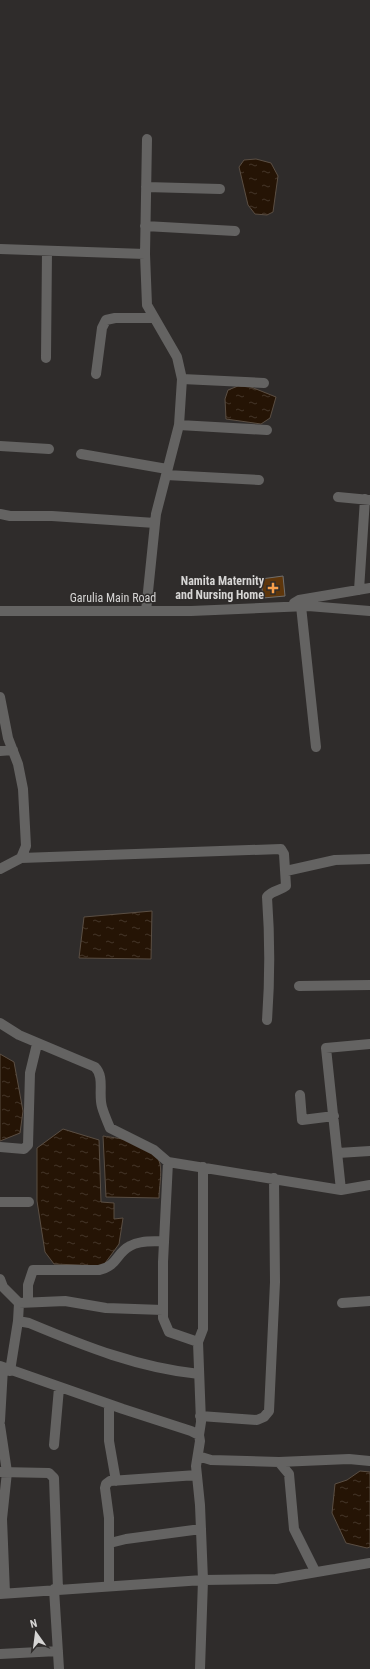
<svg xmlns="http://www.w3.org/2000/svg" width="370" height="1669" viewBox="0 0 370 1669" font-family="'Roboto Condensed',sans-serif">
  <style>
    .water { fill: url(#water-ripples); stroke: #5a4e43 }
    .building { fill: #5e360b; stroke: #706e6c }
    .lines { fill: none; stroke-linecap: round; stroke-linejoin: round }
    .minor { stroke: #646362; stroke-width: 10 }
    .poi-dot { fill: #f8a04b; stroke: #2f2c2b; stroke-width: 1.5 }
    .labels { text-anchor: middle; dominant-baseline: central; stroke-width: 3; stroke-linejoin: round; paint-order: stroke }
    .poi-label { font-size: 12px; font-weight: bold; fill: #d6d5d4; stroke: #2f2c2b; text-anchor: end }
    .street-label { font-size: 12px; fill: #d6d5d4; stroke: #2f2c2b }
  </style>
  <defs>
    <pattern id="water-ripples" width="26" height="14" patternUnits="userSpaceOnUse"><rect width="26" height="14" fill="#251405"/><path d="M2 4q2-2 4 0t4 0M15 11q2-2 4 0t4 0" fill="none" stroke="#443529"/></pattern>
  </defs>
  <rect width="100%" height="100%" fill="#2f2c2b"/>
  <path class="water" d="M256,159L271,163L278,176L273,212L267,215L255,214L248,205L239,167L244,160Z
    M238,386L251,387L276,397L270,418L261,424L226,419L225,399L228,390Z
    M152,911L151,959L79,958L84,917Z
    M0,1054L14,1062L23,1111L20,1133L0,1141Z
    M63,1129L99,1140L101,1202L114,1203V1219L123,1218L119,1244L103,1266L54,1264L45,1252L37,1201V1148Z
    M103,1136C121,1139 155,1141 160,1164C162,1174 159,1188 159,1198L106,1197Z
    M360,1471L370,1472V1547L367,1548L346,1543L332,1513L335,1484L347,1480Z"/>
  <path class="building" d="M283,576L285,596L263,598L261,579Z"/>
  <g class="lines">
    <path class="minor" d="M146,187L220,189
      M145,226L235,231
      M0,249L145,254
      M46,358L47,251
      M96,374L102,328L106,320L115,318H154
      M182,379L264,383
      M179,425L267,430
      M0,446L49,449
      M81,454L167,469
      M166,475L259,480
      M338,497L370,500
      M0,514L10,516H52L155,523
      M359,590L365,499
      M294,603L299,600L370,588
      M301,606L316,747
      M0,611H191L308,606L370,611
      M146,611L156,514L179,425L182,379L177,357L147,305L145,254L147,139
      M0,697L8,738L18,764L23,789L26,846L21,858L0,869
      M0,751L13,750
      M21,858L281,849L284,854L286,886C280,891 272,890 267,897C270,938 270,979 267,1020
      M286,871L335,860L370,859
      M299,986L370,985
      M0,1023L19,1035L95,1067C105,1077 98,1093 102,1107C104,1114 107,1121 110,1128L154,1150L168,1162L341,1190L326,1048L370,1044
      M300,1095L302,1120L334,1116
      M0,1147L24,1149L28,1145L30,1073L37,1044
      M338,1153L370,1151
      M168,1162L163,1262V1318L169,1332L198,1342L201,1422L199,1435
      M341,1190L370,1185
      M0,1202H29
      M0,1279L3,1287L19,1303
      M28,1303V1285L33,1270H99C118,1266 116,1253 130,1246C140,1240 153,1242 164,1241
      M342,1303L370,1301
      M18,1321L29,1323C84,1346 139,1368 199,1374
      M198,1342L203,1329V1167
      M0,1366L123,1409L191,1431L199,1435L200,1441L196,1466L200,1505L203,1580L200,1669
      M10,1371L18,1321L19,1303L65,1301L106,1308L163,1310
      M109,1405V1441L116,1481
      M200,1416L257,1420L264,1417L269,1411L275,1282L274,1178
      M0,1421L3,1368
      M0,1425L7,1472L2,1519L5,1593
      M54,1445L59,1388
      M198,1456L211,1460L279,1462L289,1474L294,1529L315,1571
      M279,1462L349,1459L370,1461
      M0,1472L49,1473L54,1478L58,1589
      M110,1543L126,1539L201,1529
      M109,1586V1518L105,1488L106,1484L110,1481L197,1475
      M54,1589L59,1669
      M0,1594L203,1580L276,1579L370,1563
      M0,1654L58,1651"/>
  </g>
  <path class="poi-dot" d="M271 582h4v4h4v4h-4v4h-4v-4h-4v-4h4z"/>
  <g class="labels">
    <g class="poi-label">
      <text x="264" y="581">Namita Maternity<tspan x="264" dy="14">and Nursing Home</tspan></text>
    </g>
    <g class="street-label">
      <text x="113" y="598">Garulia Main Road</text>
    </g>
  </g>
  <g transform="translate(36 1633) rotate(346)" stroke="#2f2c2b" stroke-width="3" paint-order="stroke">
  <path d="M0-3L7 15L0 10L-7 15Z" fill="#d6d5d4"/>
  <text y="-6" font-size="11" font-weight="bold" text-anchor="middle" fill="#d6d5d4">N</text>
  </g>
</svg>
